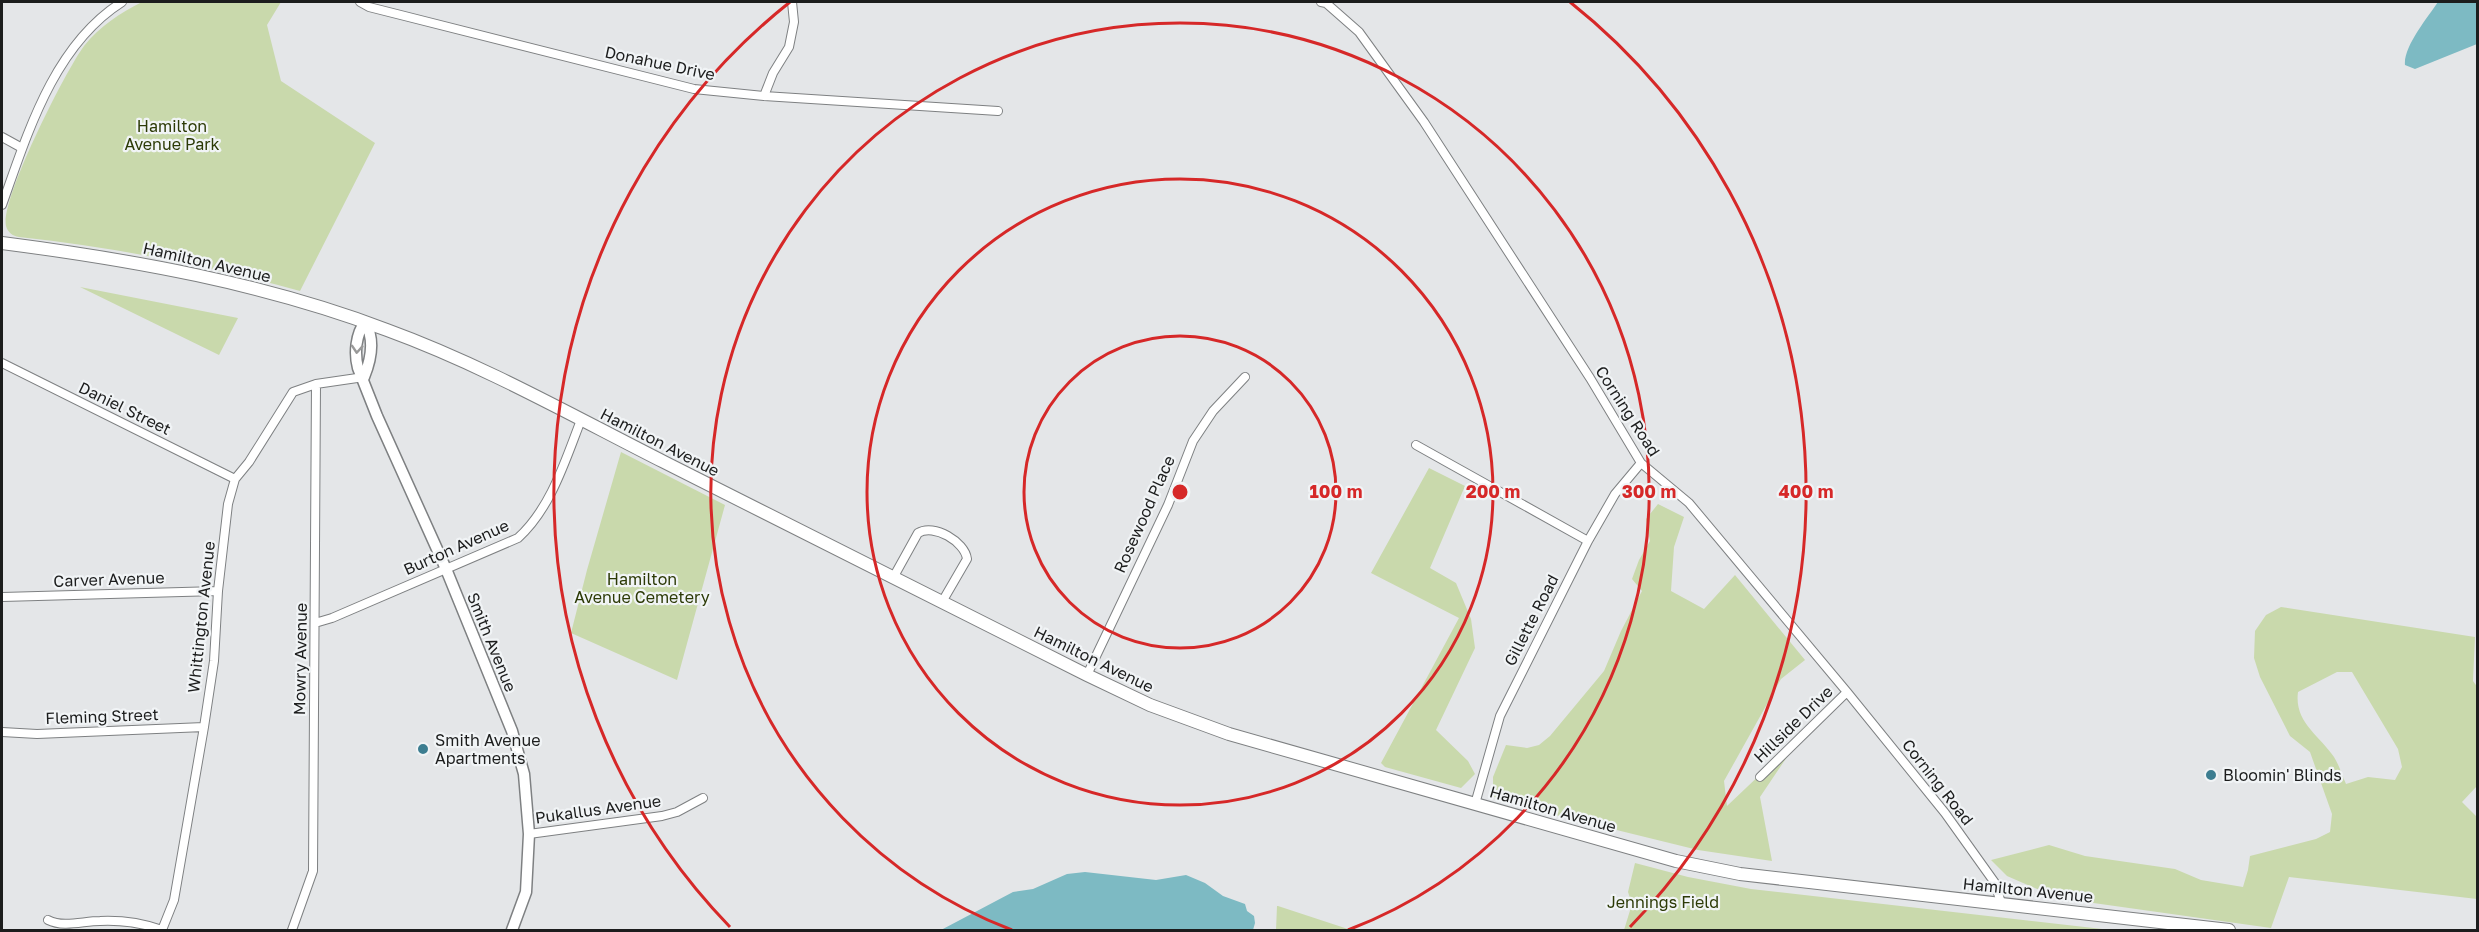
<svg xmlns="http://www.w3.org/2000/svg" width="2479" height="932" viewBox="0 0 2479 932" font-family="'Golos Text',sans-serif">
  <style>
    .green { fill: #c9d9ac; fill-rule: evenodd }
    .water { fill: #7dbac3 }
    .lines { fill: none; stroke-linecap: round; stroke-linejoin: round }
    .minor-casing { stroke: #7e8082; stroke-width: 10 }
    .tertiary-casing { stroke: #7e8082; stroke-width: 13 }
    .secondary-casing { stroke: #7e8082; stroke-width: 14 }
    .minor { stroke: #fff; stroke-width: 8 }
    .tertiary { stroke: #fff; stroke-width: 10 }
    .secondary { stroke: #fff; stroke-width: 12 }
    .oneway { stroke: #999 }
    .ring { fill: none; stroke: #d62828; stroke-width: 3 }
    .poi-dot { fill: #3c7d90; stroke: #f1f4f6; stroke-width: 2 }
    .labels { text-anchor: middle; dominant-baseline: central; stroke-width: 4.5; stroke-linejoin: round; paint-order: stroke }
    .street-label { font-size: 16px; fill: #1c1d1d; stroke: #f1f4f6 }
    .park-label { font-size: 16px; fill: #2c3a06; stroke: #f1f4f6 }
    .poi-label { font-size: 16px; fill: #1c1d1d; stroke: #f1f4f6; text-anchor: start }
    .centre { fill: #d62828; stroke: #f1f4f6; stroke-width: 3 }
    .ring-label { font-size: 18px; text-anchor: middle; font-weight: bold; fill: #d62828; stroke: #f1f4f6; stroke-width: 4.5; stroke-linejoin: round; paint-order: stroke }
  </style>
  <rect width="100%" height="100%" fill="#e4e6e8"/>
  <path class="green" d="M142,2H281L267,25L281,81L375,143L300,291C208,266 114,247 19,237C13,236 8,233 6,226C0,200 66,70 84,46C100,26 120,13 142,2Z
    M80,287L238,318L219,355Z
    M621,452L725,505L677,680L571,633L587,570Z
    M1429,468L1465,486L1430,568L1456,583L1471,619L1475,648L1436,730L1468,761L1475,774L1461,788L1385,767L1381,763L1459,618L1371,573Z
    M1658,504L1684,517L1674,547L1671,591L1704,609L1735,575L1805,660L1781,679L1724,781L1727,806L1785,751L1787,757L1760,797L1772,861L1698,850L1503,802L1493,796V777L1506,745L1527,748L1539,745L1550,736L1604,671L1621,631L1642,591L1632,579L1639,560L1650,541L1646,519Z
    M2281,607L2475,637L2473,681L2478,688L2477,786L2462,802L2477,817V899L2289,877L2271,928L2058,898L2007,876L1991,860L2049,845L2085,856L2175,869L2201,880L2243,887L2248,870L2250,856L2316,839L2330,832L2332,814L2310,752L2290,736L2260,677L2254,658L2255,631L2266,615ZM2337,672H2352L2398,749L2402,767L2395,780L2368,777L2346,784C2342,775 2339,765 2334,757C2319,735 2294,722 2298,692Z
    M1635,863L1688,877L1751,889L2111,930H1624L1632,904L1628,892Z
    M1277,906H1278L1351,930H1276Z"/>
  <path class="water" d="M2438,2H2477V44L2415,69L2405,65C2403,47 2428,17 2438,2Z
    M1085,872L1156,880L1186,875L1205,883L1223,896L1245,904L1247,911L1254,916L1255,923L1253,930H941L1013,892L1033,889L1067,874Z"/>
  <g class="lines">
    <defs>
      <path id="minor" d="M360,2L369,7L694,89L764,96L998,111
        M1321,2L1326,3L1359,32L1424,122L1590,378L1641,463L1689,503L1847,692L1945,813L1995,883L2001,903
        M764,96L773,73L789,47L794,22L792,2
        M2,137L22,148
        M2,205C28,132 54,45 122,2
        M2,363L235,479
        M1416,445L1588,541
        M893,578L918,533C934,523 965,542 967,559L942,602
        M2,597L218,591
        M315,623L332,618L518,538C551,508 565,461 581,420
        M1087,675L1168,505L1193,441L1213,411L1245,377
        M2,732L37,734L204,727
        M1760,777L1847,692
        M1475,804L1500,716L1588,541L1615,494L1641,463
        M529,834L662,816L677,812L703,798
        M48,920C64,928 83,921 100,921C122,920 142,923 162,930L174,900L204,727L214,661L218,591L228,504L235,479L249,462L293,392L316,384L364,377
        M292,930L313,871L316,384"/>
      <path id="tertiary" d="M364,377C371,360 375,339 365,322C356,334 354,353 358,368L377,416L446,569L512,731L524,774L529,834L526,892L512,930"/>
      <path id="secondary" d="M2,243C133,260 263,283 387,330C483,365 573,416 664,462C805,533 946,604 1087,675L1150,705L1229,734L1676,861L1740,874L2229,930"/>
    </defs>
    <use href="#minor" class="minor-casing"/>
    <use href="#tertiary" class="tertiary-casing"/>
    <use href="#secondary" class="secondary-casing"/>
    <use href="#minor" class="minor"/>
    <use href="#tertiary" class="tertiary"/>
    <use href="#secondary" class="secondary"/>
  </g>
  <defs><path id="oneway-chevron" d="M-2-3.5L2.5 0L-2 3.5" fill="none" stroke-width="1.6" stroke-linecap="round" stroke-linejoin="round" transform="scale(1.5)"/></defs>
  <use class="oneway" href="#oneway-chevron" transform="translate(357 349) rotate(94)"/>
  <g class="ring">
    <circle cx="1180" cy="492" r="156"/>
    <circle cx="1180" cy="492" r="313"/>
    <path d="M1012 930A469 469 0 1 1 1348 930"/>
    <path d="M730 927A626 626 0 0 1 790 2M1570 2A626 626 0 0 1 1630 927"/>
  </g>
  <g class="poi-dot">
    <circle cx="423" cy="749" r="6"/>
    <circle cx="2211" cy="775" r="6"/>
  </g>
  <g class="labels">
    <g class="street-label">
      <text transform="translate(660 63) rotate(12)">Donahue Drive</text>
      <text transform="translate(207 262) rotate(13)">Hamilton Avenue</text>
      <text transform="translate(125 408) rotate(26)">Daniel Street</text>
      <text transform="translate(1628 411) rotate(57)">Corning Road</text>
      <text transform="translate(660 442) rotate(27)">Hamilton Avenue</text>
      <text transform="translate(1144 514) rotate(-66)">Rosewood Place</text>
      <text transform="translate(456 547) rotate(-24)">Burton Avenue</text>
      <text transform="translate(109 579) rotate(-2)">Carver Avenue</text>
      <text transform="translate(201 617) rotate(-84)">Whittington Avenue</text>
      <text transform="translate(1531 620) rotate(-63)">Gillette Road</text>
      <text transform="translate(492 642) rotate(68)">Smith Avenue</text>
      <text transform="translate(300 659) rotate(-89)">Mowry Avenue</text>
      <text transform="translate(1094 659) rotate(26)">Hamilton Avenue</text>
      <text transform="translate(102 716) rotate(-2)">Fleming Street</text>
      <text transform="translate(1793 724) rotate(-44)">Hillside Drive</text>
      <text transform="translate(1938 782) rotate(52)">Corning Road</text>
      <text transform="translate(598 809) rotate(-8)">Pukallus Avenue</text>
      <text transform="translate(1553 809) rotate(16)">Hamilton Avenue</text>
      <text transform="translate(2028 890) rotate(6)">Hamilton Avenue</text>
    </g>
    <g class="park-label">
      <text x="172" y="126">Hamilton<tspan x="172" dy="18">Avenue Park</tspan></text>
      <text x="642" y="579">Hamilton<tspan x="642" dy="18">Avenue Cemetery</tspan></text>
      <text x="1663" y="902">Jennings Field</text>
    </g>
    <g class="poi-label">
      <text x="435" y="740">Smith Avenue<tspan x="435" dy="18">Apartments</tspan></text>
      <text x="2223" y="775">Bloomin' Blinds</text>
    </g>
  </g>
  <circle cx="1180" cy="492" r="9" class="centre"/>
  <g class="ring-label">
    <text x="1336" y="498">100 m</text>
    <text x="1493" y="498">200 m</text>
    <text x="1649" y="498">300 m</text>
    <text x="1806" y="498">400 m</text>
  </g>
  <rect width="2479" height="932" fill="none" stroke="#1c1d1d" stroke-width="6"/>
</svg>
